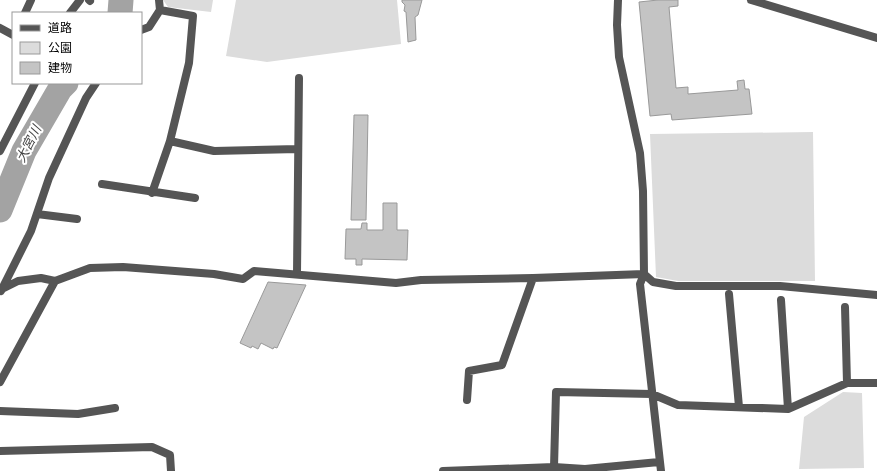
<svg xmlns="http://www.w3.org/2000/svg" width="877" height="471" viewBox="0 0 877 471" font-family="Signika,'Noto Sans JP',sans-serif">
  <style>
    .green { fill: #dcdcdc }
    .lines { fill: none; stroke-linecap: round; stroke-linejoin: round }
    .river { stroke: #a3a3a3; stroke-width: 25 }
    .building { fill: #c4c4c4; stroke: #999 }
    .minor { stroke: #555; stroke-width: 8 }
    .tertiary { stroke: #555; stroke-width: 8 }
    .labels { text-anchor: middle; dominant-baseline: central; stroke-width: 4; stroke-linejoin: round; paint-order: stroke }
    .water-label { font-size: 13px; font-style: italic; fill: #444; stroke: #fff }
  </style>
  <rect width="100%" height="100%" fill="#fff"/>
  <path class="green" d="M163,0H213L211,12L168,7Z
    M236,0H397L401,44L267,62L226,56Z
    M813,132L815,281H678L656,277L650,134Z
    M843,392L862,393L864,468L799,469L804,417Z"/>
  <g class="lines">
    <path class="river" d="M120,13L121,0
      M0,210L24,151L60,89L66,83"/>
  </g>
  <path class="building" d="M402,0H422L418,15L415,17L416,40L408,42L406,12L404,11L405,5L402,2Z
    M658,0H678V6L669,7L676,88L688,87V94L738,90L737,81L744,80L745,89H749L752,114L672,120L671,114L650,116L639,2Z
    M354,115H368L366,220H351Z
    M383,203H397V230H408L407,260L362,259V265H356V259H345L346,229H361L362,223H367V230H383Z
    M268,282L306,285L277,348L274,347L273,349L261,343L258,349L252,346L251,348L240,343Z"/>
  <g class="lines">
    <path class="minor" d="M89,0L90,1
      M618,0L617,25L619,57L640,153L643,191L644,274L640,284L661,471
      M160,10L193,16L189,63L170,141L214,151L298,149
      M25,13L31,0
      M70,13L80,0
      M0,28L13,35
      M141,30L149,27L160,10L159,0
      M0,151L35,83
      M102,184L195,198
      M152,193L170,141
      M37,214L77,219
      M297,274L299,78
      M2,289L31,231L49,178L86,98L96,83
      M1,291L2,289L18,281L41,278L55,281
      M729,294L739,407
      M781,300L788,409
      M845,307L847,383
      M0,382L55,281L90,268L123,267L214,274L243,279L254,271L396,283L421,280L533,278L644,274L653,282L676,286H780L877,295
      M467,400L469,371L502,365L533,278
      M0,411L78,414L115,408
      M0,451L152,447L170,455L171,471
      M554,467L556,392L652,394L678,405L788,409L847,383H877
      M443,471L554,467L585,469L659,462"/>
    <path class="tertiary" d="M751,0L877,38"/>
  </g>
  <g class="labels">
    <g class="water-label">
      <text transform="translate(29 144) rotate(-63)">大宮川</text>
    </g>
  </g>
  <rect x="12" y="12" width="130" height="72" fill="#ffffff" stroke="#999999"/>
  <rect x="20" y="25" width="20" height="6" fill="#555555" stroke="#999999"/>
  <text x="48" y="32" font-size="12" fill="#000000">道路</text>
  <rect x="20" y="42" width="20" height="12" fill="#dcdcdc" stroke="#999999"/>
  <text x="48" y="52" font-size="12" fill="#000000">公園</text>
  <rect x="20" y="62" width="20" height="12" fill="#c4c4c4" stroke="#999999"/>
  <text x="48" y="72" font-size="12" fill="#000000">建物</text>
</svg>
